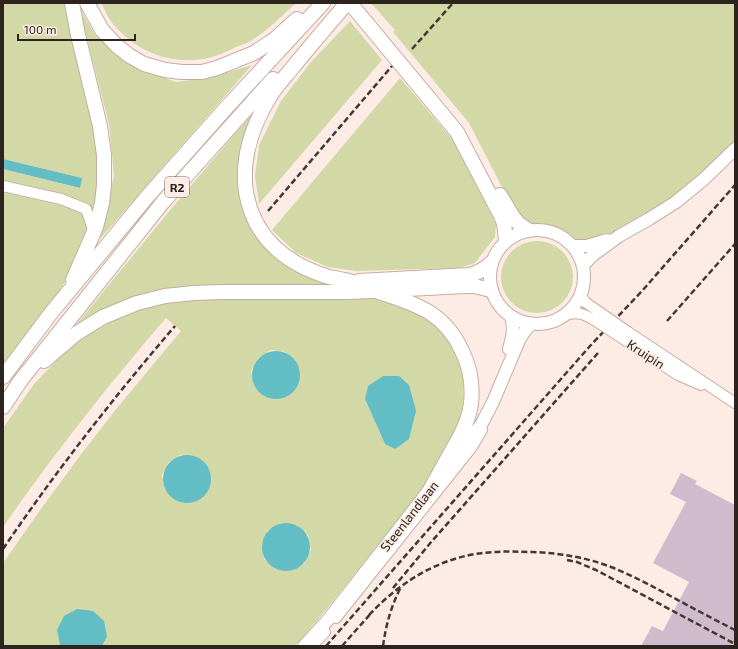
<svg xmlns="http://www.w3.org/2000/svg" width="738" height="649" viewBox="0 0 738 649" font-family="'Exo 2',sans-serif">
  <style>
    .green { fill: #d2d8a6; fill-rule: evenodd }
    .water { fill: #63bdc4 }
    .building { fill: #cfbbcc }
    .lines { fill: none; stroke-linecap: round; stroke-linejoin: round }
    .minor-casing { stroke: #c6ada2; stroke-width: 12 }
    .major-casing { stroke: #c6ada2; stroke-width: 14 }
    .highway-casing { stroke: #c6ada2; stroke-width: 16 }
    .minor { stroke: #fff; stroke-width: 10 }
    .major { stroke: #fff; stroke-width: 12 }
    .highway { stroke: #fff; stroke-width: 14 }
    .rail { stroke: #433934; stroke-width: 2.5; stroke-dasharray: 6 3; stroke-linecap: butt }
    .minor-bridge-casing { stroke: #c6ada2; stroke-width: 12; stroke-linecap: butt }
    .minor-bridge { stroke: #fff; stroke-width: 10 }
    .labels { text-anchor: middle; dominant-baseline: central; stroke-width: 3; stroke-linejoin: round; paint-order: stroke }
    .shield { fill: #fcece5; stroke: #6b605a; stroke-width: 1 }
    .shield-label { font-size: 12px; font-weight: bold; fill: #2d241f }
    .street-label { font-size: 13px; fill: #2d241f; stroke: #fcece5 }
  </style>
  <rect width="100%" height="100%" fill="#fcece5"/>
  <path class="green" d="M3,3H67L95,127L98,155V185L91,225L69,276L46,311L3,366V169L79,188L82,178L3,159Z
    M101,3H296C281,17 266,32 249,42C243,45 237,46 232,49C225,52 219,55 212,57C175,67 137,53 113,24C108,18 105,10 101,3Z
    M371,3H735V141L700,175L673,197L647,215L617,231L590,240L575,241L569,235L559,230L549,226L538,224L530,225L522,220L506,195L469,123L393,32L395,30Z
    M79,7L95,35L128,64L176,82L213,77L252,65L100,239L114,176L109,124Z
    M350,21L382,60L259,204L255,176L259,145L281,101L311,62Z
    M400,78L452,139L496,224L495,237L475,263L460,268L356,271L328,267L296,253L272,230Z
    M250,116L237,166L242,205L259,238L283,262L330,285L178,288L128,299L76,325L166,215Z
    M501 277a36 36 0 1 1 72 0a36 36 0 1 1-72 0Z
    M374,298C389,303 406,306 420,315C435,324 448,338 456,354C467,379 466,409 454,433C450,440 445,447 441,454C435,465 430,478 422,488C410,505 396,522 383,538C354,575 326,611 295,646H102L107,637L60,645L61,646H3V563L43,506L82,453L117,408L181,331L166,318C108,385 54,454 3,527V428L34,384L61,356L82,339L107,323L139,309L166,303L195,300ZM271,350L286,352L254,386L251,371L258,358ZM368,386L385,444L365,399ZM182,454L165,491L162,475L169,462ZM282,523L297,525L308,535L311,550L304,564L276,569L264,559L262,544L268,530Z"/>
  <path class="water" d="M3,159L82,178L80,188L3,169Z
    M252 375a24 24 0 1 1 48 0a24 24 0 1 1-48 0Z
    M383,376H399L409,385L416,411L409,439L395,449L385,444L365,399L368,386Z
    M163 479a24 24 0 1 1 48 0a24 24 0 1 1-48 0Z
    M262 547a24 24 0 1 1 48 0a24 24 0 1 1-48 0Z
    M77,609L93,611L104,621L107,637L102,646H61L60,645L57,630L64,616Z"/>
  <path class="building" d="M681,473L697,481L695,484L735,505V646H641L652,626L663,631L689,582L653,563L686,502L670,494Z"/>
  <g class="lines">
    <defs>
      <path id="minor" d="M3,186L61,199L86,209L94,232
        M580,295L585,302L605,316
        M565,315C580,310 587,316 599,323
        M628,332L735,403
        M622,338L678,375L701,385
        M336,618L472,447L482,430
        M312,646L325,632"/>
      <path id="major" d="M490 277a47 47 0 1 1 94 0a47 47 0 1 1-94 0Z
        M573,246H587L607,240
        M583,265L593,255L619,236L649,219L676,202L704,179L735,149
        M509,349C512,338 515,328 511,317
        M449,465L481,425L493,402L520,338L528,327L532,324
        M304,646L327,621L434,484"/>
      <path id="highway" d="M72,3L78,35L100,126L104,155V185L102,203L96,227L73,280
        M87,3L102,30L117,46L130,56L144,64L165,70L182,72H202L217,68L254,53L275,39L297,19
        M347,3C329,24 311,45 294,66C286,76 277,85 271,95C253,124 241,158 246,192C254,238 286,264 329,277C334,278 340,279 345,280C356,283 366,287 376,291C415,304 444,311 462,351C470,367 473,385 471,403C469,422 459,438 450,454C443,467 436,479 429,492
        M350,3L457,132L500,214L504,223L506,240
        M500,195L513,217L519,224L528,230
        M359,281L469,275C478,273 484,270 491,263
        M44,361L77,333L103,317L137,303L165,296L194,293L221,292H350L465,286H474L491,290
        M3,377L51,313L147,197L226,108L323,3
        M3,407L21,380L163,202L273,79"/>
    </defs>
    <use href="#minor" class="minor-casing"/>
    <use href="#major" class="major-casing"/>
    <use href="#highway" class="highway-casing"/>
    <use href="#minor" class="minor"/>
    <use href="#major" class="major"/>
    <use href="#highway" class="highway"/>
    <path class="rail" d="M412,49L453,3
      M268,211L392,66
      M667,321L735,244
      M3,549C56,471 114,397 175,326
      M567,560L577,562L596,570L735,644
      M393,588L432,541L598,353
      M369,615C403,579 445,554 495,552C507,551 519,552 532,552C559,553 585,557 611,567C629,574 646,583 663,592C687,605 711,618 735,630
      M326,646L590,346L642,291L735,185
      M342,646L373,611
      M383,646C386,625 391,606 401,587"/>
    <defs>
      <path id="minor-bridge" d="M605,316L628,332
        M599,323L622,338"/>
    </defs>
    <use href="#minor-bridge" class="minor-bridge-casing"/>
    <use href="#minor-bridge" class="minor-bridge"/>
  </g>
  <g class="labels">
    <rect class="shield" x="165" y="177" width="24" height="20" rx="3"/>
    <g class="shield-label">
      <text x="177" y="187">R2</text>
    </g>
    <g class="street-label">
      <text transform="translate(646 354) rotate(33)">Kruipin</text>
      <text transform="translate(409 516) rotate(-52)">Steenlandlaan</text>
    </g>
  </g>
  <rect width="738" height="649" fill="none" stroke="#2d241f" stroke-width="8"/>
  <path d="M18 34v6h117v-6" fill="none" stroke="#2d241f" stroke-width="2"/>
  <text x="24" y="34" font-size="12" fill="#2d241f" stroke="#fcece5" stroke-width="3" paint-order="stroke">100 m</text>
</svg>
